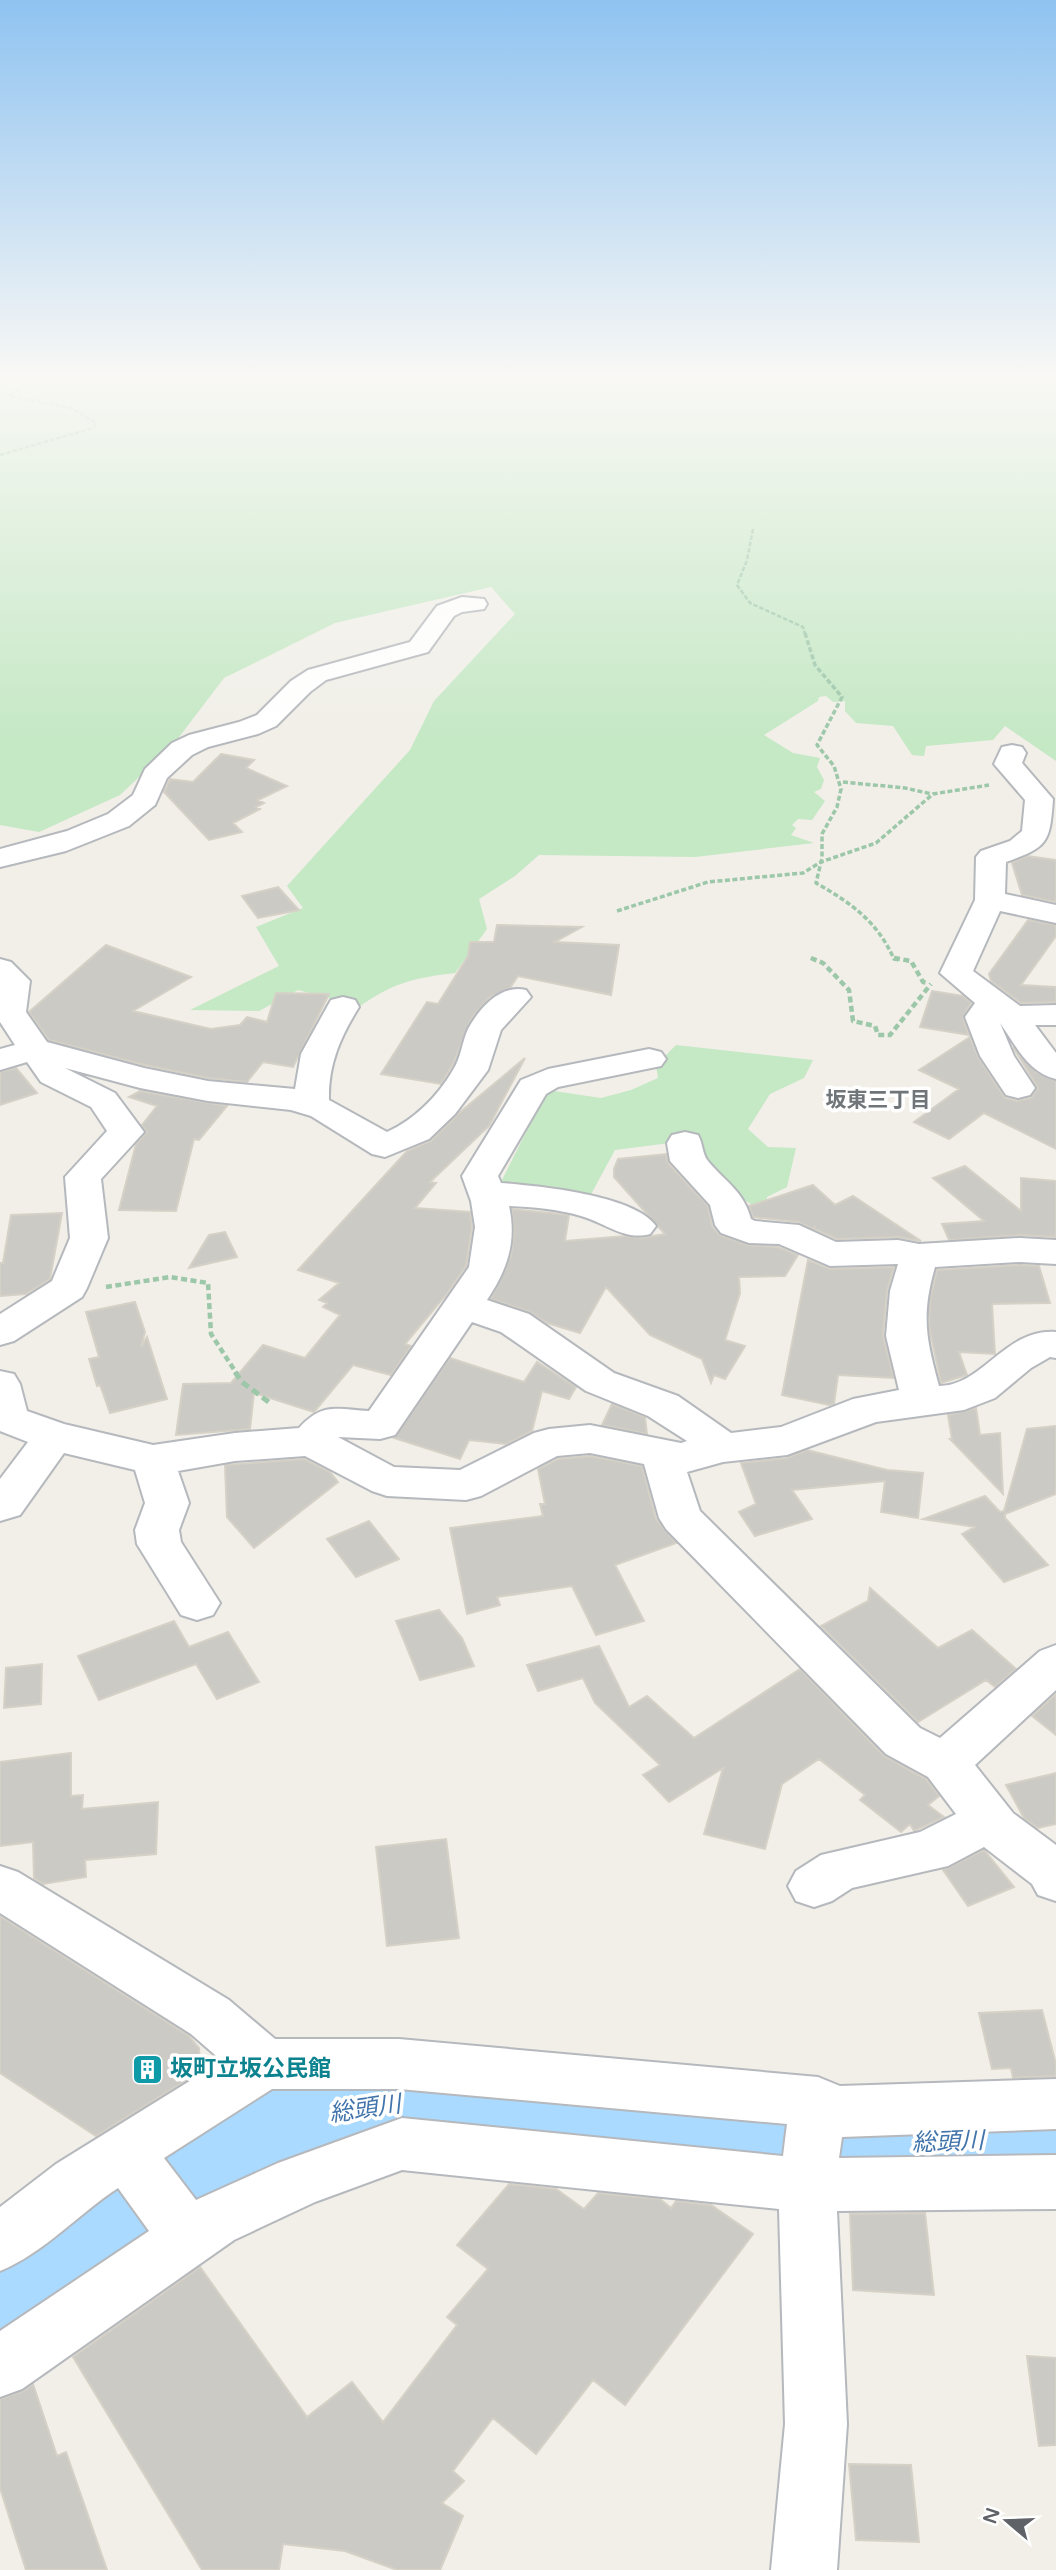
<svg xmlns="http://www.w3.org/2000/svg" width="1056" height="2570" viewBox="0 0 1056 2570" font-family="'Varela Round','Noto Sans JP',sans-serif">
  <style>
    .green { fill: #c5e8c5 }
    .lines { fill: none; stroke-linecap: round; stroke-linejoin: round }
    .river { fill: #aadaff; fill-rule: evenodd }
    .building { fill: #cccac5; stroke: #d6d1c6; stroke-width: 2 }
    .minor-casing { stroke: #b5b8bc; stroke-width: 4 }
    .path-far3 { stroke: #9cc7a9; stroke-width: 2.5; stroke-dasharray: 4.5 2; stroke-linecap: butt }
    .path-far2 { stroke: #9cc7a9; stroke-width: 3.5; stroke-dasharray: 5 2.5; stroke-linecap: butt }
    .path-far1 { stroke: #9cc7a9; stroke-width: 4.5; stroke-dasharray: 6 3.5; stroke-linecap: butt }
    .path { stroke: #9cc7a9; stroke-width: 5; stroke-dasharray: 8 4.5; stroke-linecap: butt }
    .minor { fill: #fff; fill-rule: evenodd }
    .labels { text-anchor: middle; dominant-baseline: central; stroke-width: 7; stroke-linejoin: round; paint-order: stroke }
    .neighbourhood-label { font-size: 21px; font-weight: bold; fill: #70757a; stroke: #fff }
    .near-culture-label { font-size: 23px; font-weight: bold; fill: #0d838f; stroke: #fff; text-anchor: start }
    .near-water-label { font-size: 24px; font-style: italic; fill: #4174aa; stroke: #fff }
  </style>
  <rect width="100%" height="100%" fill="#f1efe8"/>
  <path class="green" d="M0,378H1056V761L1005,726L993,740L926,746L924,756L912,755L893,726L856,723L845,711V701L833,702L826,696L819,697L818,701L764,735L793,753L820,758L817,767L824,780L821,789L814,792L825,801L812,820L798,819L792,825L796,828L791,835L814,843L695,857L539,855L515,876L479,899L487,929L455,973C414,978 395,982 360,1006L298,990L259,1011L190,1010L279,966L256,927L303,908L287,886L410,750L434,701L515,614L491,587L335,623L224,678L173,745L120,795L39,832L0,825Z
    M676,1045L813,1060L804,1078L770,1094L748,1129L768,1147L796,1148L787,1187L767,1197L765,1212L744,1200L702,1162L693,1140L615,1150L589,1198L499,1186L547,1090L601,1098L631,1090L658,1078L656,1065Z"/>
  <g class="lines">
    <path class="river" d="M403,2061L780,2100L813,2114L841,2104L1056,2097V2179L841,2186L808,2172L780,2182L403,2141L315,2156L224,2191L96,2283L34,2332L0,2345V2242L161,2131L315,2075Z"/>
  </g>
  <path class="building" d="M221,754L254,760L246,768L287,786L258,800L264,803L256,807L260,809L233,823L242,832L209,840L164,792L170,779L193,782Z
    M1027,856L1056,860V902L1022,895L1012,863Z
    M278,887L299,910L258,918L242,896Z
    M1028,920L1056,925V936L1021,985L1056,987V1002L1021,1003L991,981L989,974Z
    M497,925L582,927L555,942L619,945L611,995L518,976L510,988L490,997L471,1019L453,1064L441,1084L381,1074L427,1002L438,1004L468,956L470,942H494Z
    M106,945L191,977L133,1011L211,1029L240,1025L247,1017L267,1022L276,993L329,994L293,1067L263,1062L247,1082L208,1078L145,1065L49,1040L29,1012Z
    M932,991L963,996L971,1003L963,1018L969,1035L920,1027Z
    M970,1037L978,1057L1005,1098L1017,1101L1031,1098L1038,1088L1013,1047L1036,1072L1056,1081V1149L984,1113L949,1139L914,1122L959,1089L919,1070Z
    M525,1058L489,1126L430,1182L436,1183L415,1208L470,1212L472,1227L466,1266L446,1295L405,1344L411,1346L391,1375L353,1365L314,1412L254,1393L250,1429L176,1435L183,1384L231,1383L263,1345L305,1358L340,1315L323,1307L327,1303L319,1300L339,1283L298,1270L407,1151L431,1141L459,1113Z
    M16,1068L37,1093L0,1105V1072Z
    M140,1091L227,1106L199,1140L194,1139L176,1211L119,1210L136,1144L147,1132L142,1125L157,1106L129,1097Z
    M666,1154L668,1163L708,1206L712,1226L719,1235L748,1245L778,1247L798,1255L785,1276L739,1277L740,1293L725,1340L745,1346L725,1379L714,1375L711,1383L702,1359L650,1335L606,1287L580,1333L547,1323L530,1312L491,1299L511,1256L514,1232L512,1209L569,1215L565,1241L626,1236L641,1238L665,1234L614,1177V1169L618,1159Z
    M965,1166L1021,1211V1178L1056,1181V1237L1020,1235L949,1240L942,1224L984,1221L933,1178Z
    M813,1185L835,1205L853,1196L921,1241L898,1237L837,1239L814,1229L815,1226L813,1229L799,1222L753,1217L749,1206Z
    M62,1213L50,1279L26,1294L0,1296V1263H3L11,1215Z
    M225,1232L237,1257L189,1268L209,1235Z
    M808,1260L830,1269L894,1267L887,1291L883,1336L894,1378L838,1375L834,1404L829,1405L782,1395Z
    M1020,1265L1039,1266L1050,1303L992,1304L995,1354L959,1352L967,1375L941,1383L929,1327L930,1300L937,1270Z
    M135,1302L145,1332L141,1347L147,1337L167,1399L110,1413L100,1385L97,1386L89,1359L99,1357L86,1312Z
    M450,1358L524,1382L537,1362L576,1387L569,1399L542,1391L532,1431L506,1444L469,1440L460,1459L394,1438Z
    M612,1404L645,1417L647,1434L602,1425Z
    M976,1408L980,1435L1000,1433L1003,1494L950,1439H952L948,1415Z
    M1056,1426V1494L1005,1514V1518L1048,1565L1004,1582L962,1534L975,1527L923,1519L985,1496L1000,1512L1004,1511L1027,1429Z
    M807,1450L887,1470L923,1473L918,1518L881,1512L885,1481L792,1490L812,1519L755,1536L739,1512L756,1504L741,1463L787,1458Z
    M590,1456L642,1466L656,1519L676,1543L615,1565L644,1621L596,1635L572,1586L497,1597L500,1605L467,1614L450,1528L543,1516L540,1504H545L538,1469L558,1459Z
    M304,1459L330,1472L338,1482L254,1548L227,1517L225,1465Z
    M369,1521L399,1559L356,1577L327,1539Z
    M870,1588L938,1648L972,1630L1016,1669L995,1687L986,1680L918,1722L821,1626L868,1601Z
    M439,1610L462,1638L474,1666L420,1680L396,1621Z
    M174,1621L189,1647L228,1632L259,1682L217,1699L196,1664L99,1700L78,1656Z
    M599,1646L629,1707L647,1696L694,1738L800,1669L884,1756L926,1779L939,1796L928,1805L944,1817L914,1831L910,1824L901,1832L860,1800L865,1795L819,1759L782,1784L765,1849L704,1834L723,1768L669,1802L643,1775L660,1765L595,1703L583,1678L538,1691L527,1665Z
    M42,1664L41,1704L4,1708L6,1668Z
    M1056,1694V1735L1032,1716Z
    M71,1753V1796L83,1795L82,1809L158,1802L156,1854L85,1860L86,1877L43,1884L34,1878L33,1842L0,1846V1762Z
    M1056,1773V1824L1038,1828L1024,1818L1006,1785Z
    M446,1839L459,1938L387,1946L376,1847Z
    M984,1850L1014,1887L968,1906L943,1870Z
    M0,1916L189,2036L199,2048L200,2061L193,2076L96,2136L0,2073Z
    M1042,2010L1056,2064V2076L1013,2078L1011,2068L992,2069L979,2013Z
    M509,2184L556,2189L584,2209L598,2193L660,2199L671,2208L676,2201L711,2205L753,2234L625,2405L593,2380L536,2454L493,2418L453,2471L464,2481L442,2503L463,2516L440,2570H397L345,2551L283,2544L279,2570H202L73,2357L200,2267L307,2417L352,2382L383,2422L457,2325L447,2317L488,2269L457,2245Z
    M925,2213L934,2295L853,2290L850,2214Z
    M1027,2356L1056,2358V2445L1039,2446Z
    M33,2384L57,2456L66,2452L107,2570H26L0,2488V2399L23,2391Z
    M849,2464L911,2465L919,2542L856,2540Z"/>
  <g class="lines">
    <defs>
      <path id="minor" d="M462,597L484,599L487,604L484,609L462,612L454,616L428,652L326,680L310,692L276,726L258,734L208,747L192,755L167,778L155,805L129,826L66,851L0,867V849L67,831L108,814L133,795L145,769L172,743L189,735L239,722L257,715L291,681L308,670L410,642L437,606Z
        M1012,745L1022,747L1026,753L1022,763L1053,799C1050,843 1048,847 1006,862L1005,894L1056,905V923L1000,911L973,971L1020,1006L1056,1005V1025H1035L1056,1053V1079C1027,1072 1016,1045 1000,1023L1014,1056L1035,1088L1030,1095L1018,1098L1006,1095L980,1056L965,1017L975,1003L940,973L975,900L976,857L981,851L1010,841L1022,831L1025,800L994,764L1002,747Z
        M0,959L11,962L30,981L26,1012L47,1042L144,1068L208,1081L295,1089L301,1054L327,1007L331,1000L343,997L355,1000L359,1007C341,1036 328,1064 329,1100L387,1132C414,1120 438,1096 453,1070C461,1058 462,1042 468,1029C480,1007 501,984 526,990L531,997L501,1030L488,1070L455,1114L429,1139L385,1157L372,1154L311,1116L291,1110L208,1101L140,1088L65,1068L115,1093L144,1132L101,1179L108,1238L87,1288L82,1297L14,1341L0,1345V1314L52,1281L70,1238L65,1177L107,1131L91,1107L41,1082L27,1062L0,1070V1049L15,1045L0,1022Z
        M649,1049L661,1052L666,1059L661,1066L558,1087L546,1094L498,1176L501,1183C538,1186 634,1195 656,1226L650,1234C624,1241 606,1223 581,1216C558,1209 533,1207 509,1206C517,1242 507,1270 487,1300L529,1314L614,1373L678,1396L731,1433L781,1427L853,1399L899,1390L886,1336L890,1291L898,1264L830,1266L779,1244L749,1243L721,1233L715,1225L710,1205L670,1161L667,1143L672,1135L685,1132L698,1135C703,1143 702,1154 708,1161C726,1183 743,1190 751,1219L755,1221L799,1225L836,1242L898,1240L919,1244L1020,1238L1056,1240V1264L1020,1262L935,1267C921,1316 926,1338 939,1386C983,1386 1005,1328 1056,1332V1358L1050,1357L1031,1368L995,1398L964,1410L876,1422L787,1455L723,1462L687,1472L700,1511L920,1728L940,1738L1040,1651L1056,1645V1690L975,1765L1013,1813L1056,1845V1901L1038,1895L1032,1884L984,1847L948,1866L852,1888L832,1901L814,1907L796,1901L788,1886L796,1871L821,1855L920,1832L956,1814L928,1777L886,1754L666,1529L659,1518L644,1464L590,1453L557,1456L481,1496L466,1500L387,1496L372,1491L305,1456L235,1461L178,1471L189,1503L179,1530L181,1542L220,1603L213,1615L197,1620L181,1615L137,1544L135,1530L145,1503L135,1470L64,1453L20,1515L0,1521V1479L28,1442L0,1431V1371L14,1374L20,1384L27,1411L64,1424L153,1445L235,1433L299,1428C322,1402 337,1409 369,1411L469,1267L475,1227L471,1201L462,1176L521,1080L548,1069ZM472,1322L501,1332L586,1391L648,1416L687,1441L681,1443L590,1425L549,1429L534,1433L460,1470L394,1467L338,1437L380,1439L395,1435Z
        M0,1866L18,1872L229,2000L275,2039H399L818,2077L840,2086L1056,2079V2129L842,2137L839,2158L1056,2155V2209L837,2211L847,2424L837,2570H771L785,2424L779,2209L402,2170L315,2202L234,2240L22,2389L0,2397V2331L149,2231L118,2188C78,2214 44,2253 0,2271V2207L56,2164L222,2061L191,2034L0,1913ZM272,2089H399L787,2124L783,2156L402,2118L278,2163L196,2200L164,2158Z"/>
    </defs>
    <use href="#minor" class="minor-casing"/>
    <path class="path-far3" d="M0,455L93,428L96,423L71,408L9,396L33,378
      M753,529L747,560L737,585L750,603L803,627L805,634"/>
    <path class="path-far2" d="M805,633L815,665L842,697L817,745L834,766L841,789L837,807L822,834V858L816,883C851,903 877,921 894,959L900,960
      M843,782L905,788L932,794
      M617,911L708,882L803,873L821,862L876,843L933,794L989,785
      M811,958L815,960"/>
    <path class="path-far1" d="M811,958L823,963L849,990L853,1021L875,1026L878,1035H890L931,984
      M894,958L911,961L923,982L928,983
      M106,1287L170,1277L208,1283L211,1334L237,1374"/>
    <path class="path" d="M235,1372L242,1382L270,1403"/>
    <use href="#minor" class="minor"/>
  </g>
  <linearGradient id="sky" x2="0" y2="1"><stop stop-color="#8fc3f1"/><stop offset="0.51" stop-color="#f9f8f5"/><stop offset="1" stop-color="#f9f8f5" stop-opacity="0"/></linearGradient>
  <rect width="1056" height="738" fill="url(#sky)"/>
  <defs>
    <symbol id="building-square" viewBox="-11 -11 22 22"><rect x="-9" y="-9" width="18" height="18" rx="4" fill="#0f9aa8" stroke="#fff"/><path d="M-4-6H4V6H1V3H-1V6H-4ZM-2.5-4.3h1.7v1.8h-1.7ZM.8-4.3h1.7v1.8H.8ZM-2.5-1h1.7V.8h-1.7ZM.8-1h1.7V.8H.8Z" fill="#fff"/></symbol>
  </defs>
  <g fill-rule="evenodd">
    <use href="#building-square" x="130" y="2052" width="35" height="35"/>
  </g>
  <g class="labels">
    <g class="neighbourhood-label">
      <text x="878" y="1100">坂東三丁目</text>
    </g>
    <g class="near-culture-label">
      <text x="170" y="2069">坂町立坂公民館</text>
    </g>
    <g class="near-water-label">
      <text transform="translate(365 2109) rotate(-8)">総頭川</text>
      <text transform="translate(948 2142) rotate(-2)">総頭川</text>
    </g>
  </g>
  <g transform="translate(1007 2521) rotate(289)" stroke="#ffffff" stroke-width="5" paint-order="stroke">
  <path d="M0-5L12 26L0 18L-12 26Z" fill="#5f6368"/>
  <text y="-10" font-size="19" font-weight="bold" text-anchor="middle" fill="#5f6368">N</text>
  </g>
</svg>
